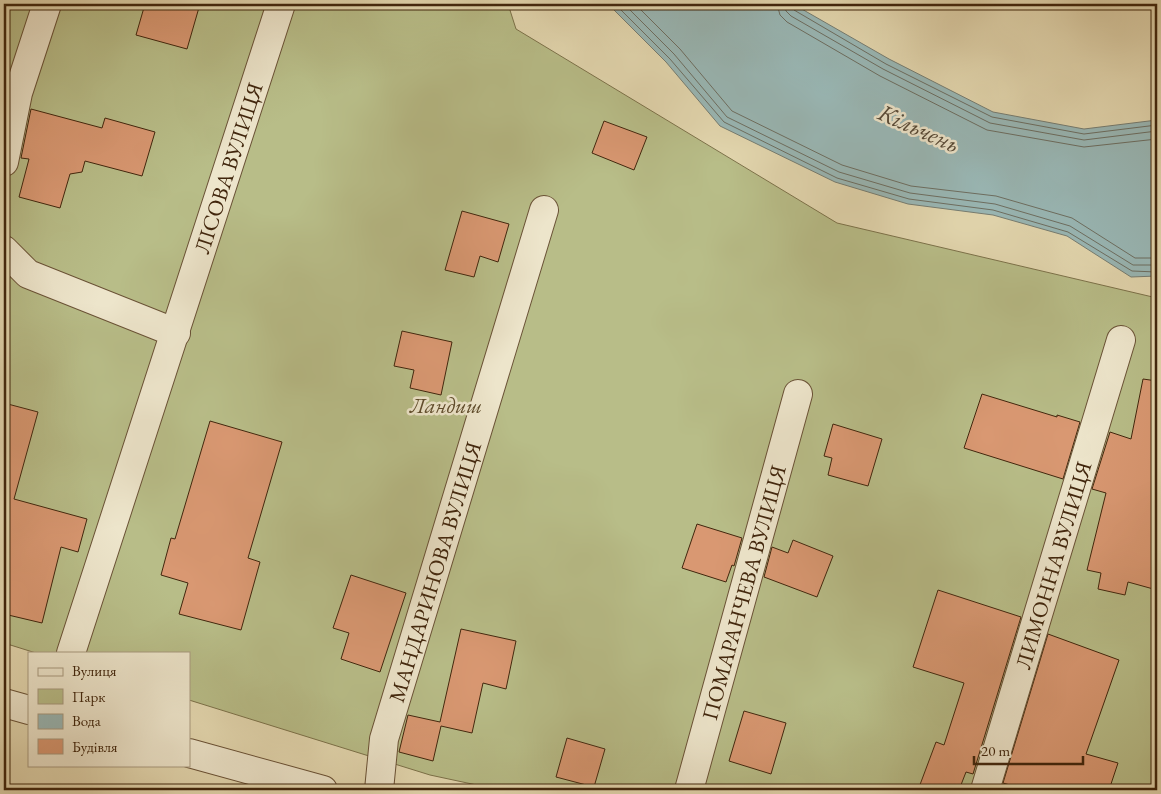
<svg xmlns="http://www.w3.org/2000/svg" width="1161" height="794" viewBox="0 0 1161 794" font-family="'EB Garamond',serif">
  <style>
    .green { fill: #b8bd88; stroke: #7c724a }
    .water { fill: #99b7b5; stroke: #767d72 }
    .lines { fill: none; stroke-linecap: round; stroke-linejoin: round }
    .shore { stroke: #6d6e61; stroke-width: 1 }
    .building { fill: #d99872; stroke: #41260d }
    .street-casing { stroke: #6a5236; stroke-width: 30 }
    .street { stroke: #ede5cb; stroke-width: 28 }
    .labels { text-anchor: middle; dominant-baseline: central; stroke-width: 5; stroke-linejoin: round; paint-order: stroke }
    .street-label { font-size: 22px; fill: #41260d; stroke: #ede5cb }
    .park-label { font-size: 22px; font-style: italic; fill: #5f4c2c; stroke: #ede5cb }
    .water-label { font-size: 24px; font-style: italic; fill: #574a37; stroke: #ede5cb }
  </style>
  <rect width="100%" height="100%" fill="#e3d7af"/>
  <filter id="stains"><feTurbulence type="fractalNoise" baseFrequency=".004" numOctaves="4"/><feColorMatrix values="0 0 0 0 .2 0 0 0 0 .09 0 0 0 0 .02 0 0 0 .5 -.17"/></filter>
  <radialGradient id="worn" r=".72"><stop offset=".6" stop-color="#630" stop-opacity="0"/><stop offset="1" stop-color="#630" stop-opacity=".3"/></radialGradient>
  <path class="green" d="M4,4H508L516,29L837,223L1157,298V790H500L430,775L189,700V653H36L4,643Z"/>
  <path class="water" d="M608,4H793L889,59L993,112L1084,129L1157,120V276L1131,277L1067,236L993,215L908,204L835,182L720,126L666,62Z"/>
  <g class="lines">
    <path class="shore" d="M615,4L670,59L724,122L837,178L909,199L993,210L1068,232L1132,271L1157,272
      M624,4L674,54L727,117L839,172L910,193L995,204L1070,226L1133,265H1157
      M635,4L680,49L732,111L842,165L911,186L996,196L1072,218L1135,258H1157
      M777,4L780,15L787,22L880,76L987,130L1084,147L1157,139
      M784,4L786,11L791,16L883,69L990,123L1084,140L1157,131
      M791,4L794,10L886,64L992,117L1084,134L1157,125"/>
  </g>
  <path class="building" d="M145,4H200L187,49L136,35Z
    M31,109L102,128L105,118L155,132L142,176L85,161L82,172L70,174L60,208L19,197L29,159L21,158Z
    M604,121L647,137L634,170L592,153Z
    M462,211L509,224L498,262L480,256L474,277L445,270Z
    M402,331L452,342L441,395L410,388L414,370L394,366Z
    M1143,379L1157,381V590L1128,582L1125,595L1098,589L1101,573L1087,570L1106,493L1092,489L1110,432L1131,439Z
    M982,394L1057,417V415L1080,422L1063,479L964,448Z
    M4,403L38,412L14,499L87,519L78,552L61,547L42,623L4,614Z
    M210,421L282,442L248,558L260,562L241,630L179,614L188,583L161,575L171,538L175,539Z
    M833,424L882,439L868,486L828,475L832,458L824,456Z
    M697,524L742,538L734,566L732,565L726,582L682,568Z
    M793,540L833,556L817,597L764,577L772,547L788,553Z
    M351,575L406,593L380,672L341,659L349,633L333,628Z
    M938,590L1021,617L973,774L966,772L959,790H918L936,742L944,745L964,683L913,667Z
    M461,629L516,641L506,689L483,683L472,733L441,726L433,761L399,752L408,715L440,722Z
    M1048,634L1119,660L1086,754L1118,763L1109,790H1027L1003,783Z
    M744,711L786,723L771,774L729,761Z
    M567,738L605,749L594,787L556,777Z"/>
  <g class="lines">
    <defs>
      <g id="street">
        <path d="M4,162L18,93L47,4"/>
        <path d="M4,250L28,274L176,333"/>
        <path id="s1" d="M71,653L281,4"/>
        <path d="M4,703L29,710"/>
        <path d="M189,753L323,790"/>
        <path id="s2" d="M379,790L384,739L544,210"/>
        <path id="s3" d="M689,790L798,394"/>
        <path id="s4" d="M985,790L1121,340"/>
      </g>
    </defs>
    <use href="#street" class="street-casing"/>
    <use href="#street" class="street"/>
  </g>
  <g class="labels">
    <g class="street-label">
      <text stroke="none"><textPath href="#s1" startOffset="510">ЛІСОВА ВУЛИЦЯ</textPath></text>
      <text stroke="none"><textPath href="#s4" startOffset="235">ЛИМОННА ВУЛИЦЯ</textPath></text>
      <text stroke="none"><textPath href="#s2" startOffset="226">МАНДАРИНОВА ВУЛИЦЯ</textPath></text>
      <text stroke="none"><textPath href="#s3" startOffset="205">ПОМАРАНЧЕВА ВУЛИЦЯ</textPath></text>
    </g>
    <g class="park-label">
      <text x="446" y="405">Ландиш</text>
    </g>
    <g class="water-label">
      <text transform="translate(919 128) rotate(24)">Кільчень</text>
    </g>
  </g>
  <rect width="1161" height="794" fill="none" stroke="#e3d7af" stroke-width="20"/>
  <rect x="5" y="5" width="1151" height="784" fill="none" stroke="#41260d" stroke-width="2.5"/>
  <rect x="10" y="10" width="1141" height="774" fill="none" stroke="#41260d"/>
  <rect x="28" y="652" width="162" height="115" fill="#ede5cb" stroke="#a8997f"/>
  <rect x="38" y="668" width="25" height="8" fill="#ede5cb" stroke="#a8997f"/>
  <text x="72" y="676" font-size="15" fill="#41260d">Вулиця</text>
  <rect x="38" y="689" width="25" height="15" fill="#b8bd88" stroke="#a8997f"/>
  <text x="72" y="702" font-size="15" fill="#41260d">Парк</text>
  <rect x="38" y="714" width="25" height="15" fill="#99b7b5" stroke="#a8997f"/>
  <text x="72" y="726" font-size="15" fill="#41260d">Вода</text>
  <rect x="38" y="739" width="25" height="15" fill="#d99872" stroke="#a8997f"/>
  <text x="72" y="752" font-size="15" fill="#41260d">Будівля</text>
  <path d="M974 756v8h109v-8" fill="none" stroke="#41260d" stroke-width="2.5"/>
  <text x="981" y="756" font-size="15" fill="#41260d" stroke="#ede5cb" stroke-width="4" paint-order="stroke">20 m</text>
  <rect width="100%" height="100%" filter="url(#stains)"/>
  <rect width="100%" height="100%" fill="url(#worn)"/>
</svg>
